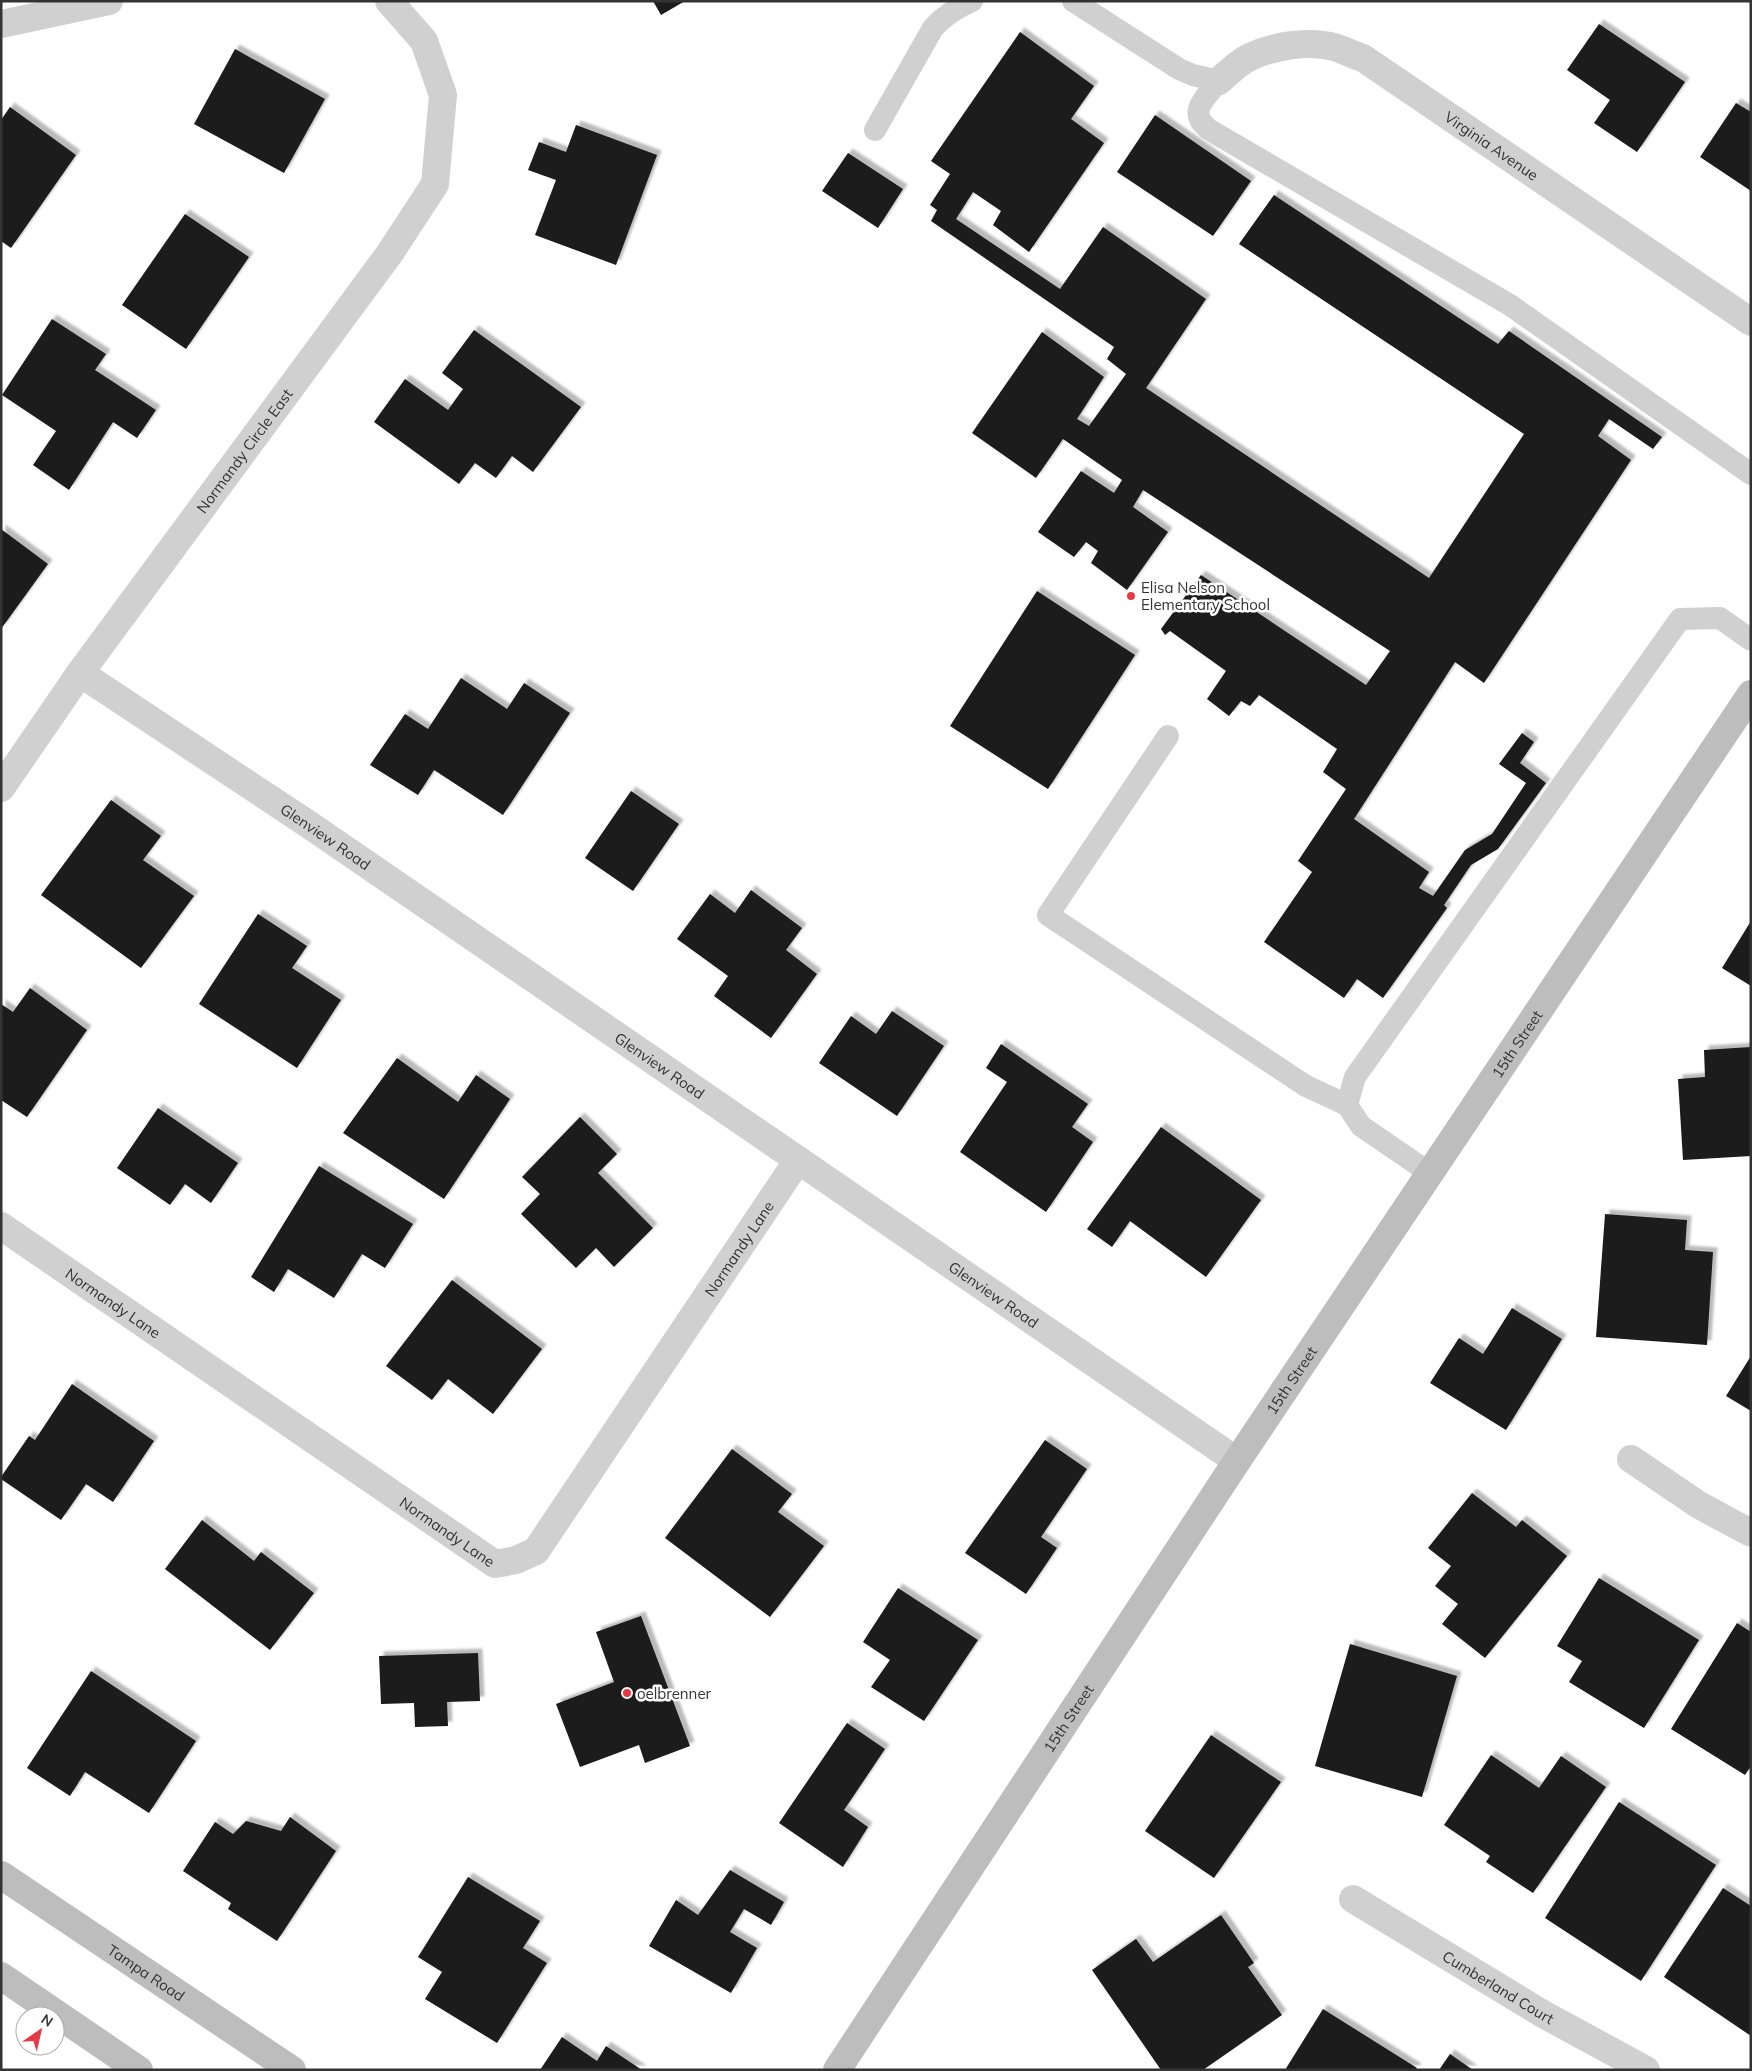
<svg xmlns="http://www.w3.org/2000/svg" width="1752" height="2071" viewBox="0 0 1752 2071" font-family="Mulish,sans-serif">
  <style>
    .building { fill: #1a1a1a; filter: url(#shadow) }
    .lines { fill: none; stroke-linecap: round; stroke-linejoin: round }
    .lane { stroke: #d0d0d0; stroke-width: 22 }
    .street { stroke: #d0d0d0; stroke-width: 28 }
    .secondary { stroke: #bdbdbd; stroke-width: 28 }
    .poi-dot { fill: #e63946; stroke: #fff; stroke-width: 2 }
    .labels { text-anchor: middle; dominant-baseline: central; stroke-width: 5; stroke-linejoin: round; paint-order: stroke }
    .street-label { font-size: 15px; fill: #333; stroke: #fff }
    .poi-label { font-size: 15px; fill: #333; stroke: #fff; text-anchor: start }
  </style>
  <defs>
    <filter id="shadow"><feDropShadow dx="4.5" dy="-4.5" stdDeviation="1" flood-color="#0004"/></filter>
  </defs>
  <rect width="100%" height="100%" fill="#fff"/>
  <path class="building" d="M653,1H685L661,15Z
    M1599,24L1685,82L1637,152L1594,123L1610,100L1567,70Z
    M1020,32L1094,86L1071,119L1104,143L1029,252L993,225L1001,211L973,192L956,219L1060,289L1103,227L1206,299L1146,388L1429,578L1524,434L1239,244L1274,195L1498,344L1509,331L1662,437L1653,449L1609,419L1598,436L1631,460L1484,683L1455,662L1354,819L1429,872L1419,888L1433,896L1465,850L1492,834L1526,783L1499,764L1522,733L1534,742L1520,763L1546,783L1498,849L1471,865L1444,905L1447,908L1383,998L1357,979L1344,998L1264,942L1312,872L1298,861L1346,789L1323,772L1337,749L1259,695L1250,706L1241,701L1229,716L1207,699L1226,671L1170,631L1165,635L1161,629L1201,575L1366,685L1390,651L1143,490L1133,507L1168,532L1127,590L1091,563L1098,551L1086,542L1074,557L1038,532L1081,471L1114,493L1122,480L1063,439L1036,478L972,433L1042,332L1104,377L1077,419L1089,426L1126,374L1107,359L1114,347L931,221L937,210L930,205L950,174L931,161Z
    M235,49L325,99L284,173L194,124Z
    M1736,103L1751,112V191L1700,157Z
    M10,107L76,155L11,248L1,241V120Z
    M1155,115L1251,181L1213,236L1117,172Z
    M576,125L657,155L616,265L535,235L556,180L528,170L539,142L566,152Z
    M848,153L903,189L878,228L822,191Z
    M185,214L249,257L186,349L122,305Z
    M52,319L106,354L95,370L156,410L137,438L113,422L69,490L33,465L56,431L2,395Z
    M474,330L581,407L533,472L512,456L496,478L475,463L459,484L374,422L405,379L448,410L463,389L442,373Z
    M1,529L48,564L1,629Z
    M1037,591L1135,655L1048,789L950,726Z
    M461,678L507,709L524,683L570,713L503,815L434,770L418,795L370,765L405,714L428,729Z
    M631,791L679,824L633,891L585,858Z
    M111,800L161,836L143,860L194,896L141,968L41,895Z
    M751,890L802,928L786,950L817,974L771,1038L714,996L728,976L677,939L710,894L735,913Z
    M258,914L307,946L292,968L341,1000L297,1068L199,1004Z
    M1751,921V986L1722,968Z
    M30,988L87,1030L27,1117L1,1100V1004L13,1012Z
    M892,1011L944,1046L897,1116L819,1063L851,1016L876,1034Z
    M1001,1044L1088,1104L1072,1127L1093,1142L1046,1212L960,1152L1007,1082L986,1068Z
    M1751,1047V1156L1683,1160L1678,1079L1705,1077L1704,1050Z
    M397,1058L458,1102L476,1075L510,1099L444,1199L343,1133Z
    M158,1108L238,1163L211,1203L185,1184L170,1205L117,1168Z
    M580,1117L617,1154L598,1173L653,1228L614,1267L596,1248L576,1268L521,1214L540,1194L522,1177Z
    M1161,1127L1261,1200L1206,1277L1130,1221L1112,1247L1087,1229Z
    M319,1166L413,1224L385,1268L362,1254L334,1298L288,1269L274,1292L251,1277Z
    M1605,1214L1687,1220L1685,1250L1713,1252L1707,1345L1596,1337Z
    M452,1280L542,1349L493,1414L448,1379L432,1400L386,1366Z
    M1512,1308L1562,1339L1506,1430L1430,1383L1459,1338L1483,1354Z
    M1751,1356V1411L1726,1396Z
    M72,1384L154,1441L113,1502L86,1484L61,1520L1,1479V1477L29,1436L35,1440Z
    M1045,1440L1087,1469L1041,1537L1057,1548L1026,1594L965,1553Z
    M732,1449L792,1494L778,1512L824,1546L770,1617L665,1538Z
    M1472,1493L1516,1527L1522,1520L1567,1556L1485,1658L1442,1624L1458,1604L1435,1586L1451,1566L1428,1548Z
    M202,1520L254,1561L261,1552L314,1593L270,1650L165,1569Z
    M1599,1578L1699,1640L1644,1728L1569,1682L1582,1661L1557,1646Z
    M898,1588L978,1640L924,1721L871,1687L890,1660L863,1642Z
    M641,1616L690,1746L645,1763L639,1745L580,1767L556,1704L614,1682L596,1632Z
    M1737,1623L1751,1632V1766L1745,1775L1671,1729Z
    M1350,1644L1457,1676L1422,1797L1315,1766Z
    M478,1653L480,1701L447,1702L448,1726L415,1727L414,1703L381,1704L379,1656Z
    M91,1671L196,1741L149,1813L85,1772L70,1796L27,1768Z
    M847,1723L885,1749L844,1810L868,1827L843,1867L779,1823Z
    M1211,1735L1281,1782L1214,1878L1145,1831Z
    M1491,1755L1539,1788L1561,1756L1606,1787L1533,1893L1486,1862L1490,1856L1444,1825Z
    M1619,1802L1716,1865L1641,1981L1545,1918Z
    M290,1817L336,1851L277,1941L228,1909L231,1903L183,1871L215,1822L233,1834L246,1821L281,1831Z
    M730,1870L784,1902L771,1925L744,1909L730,1932L757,1948L731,1993L649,1946L676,1900L698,1915Z
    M468,1877L540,1921L523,1948L547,1963L497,2043L425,1999L442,1972L418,1957Z
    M1723,1888L1751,1906V2036L1664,1977Z
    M1221,1915L1254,1963L1248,1967L1282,2015L1203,2070H1161L1092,1970L1136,1939L1153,1962Z
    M1323,2009L1417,2068L1415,2070H1285Z
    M562,2037L597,2061L606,2046L642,2070H540Z
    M1450,2054L1473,2070H1439Z"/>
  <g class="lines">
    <path class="lane" d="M1073,1L1179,69L1193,75L1219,81C1212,90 1193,107 1200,119C1201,123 1206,126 1208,129L1510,305L1751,474
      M875,130L933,28C945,15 956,8 972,1
      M1168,736L1048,915L1306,1086L1347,1105
      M1431,1174L1361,1126L1347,1105L1355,1077L1680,619L1720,618L1751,640"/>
    <g class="street">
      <path d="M1,24L109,1"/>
      <path id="s1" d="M1219,81C1228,73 1239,62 1250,57C1273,46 1309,40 1334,47C1344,50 1353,55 1363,58L1751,322"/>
      <path id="s2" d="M80,673L311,826L1237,1461"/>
      <path id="s3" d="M1,788L80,673L390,253L435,184L443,95L424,41L389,1"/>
      <path id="s4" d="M1,1226L495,1564L516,1560L536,1551L798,1160"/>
      <path d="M1631,1459L1699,1505L1751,1533"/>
      <path id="s5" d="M1353,1899L1543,2014L1646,2070"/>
    </g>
    <g class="secondary">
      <path id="s6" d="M1,1875L292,2070"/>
      <path d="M1,1976L139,2070"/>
      <path id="s7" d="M837,2070L1237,1461L1751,694"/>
    </g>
  </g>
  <g class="poi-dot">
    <circle cx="1131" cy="596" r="5"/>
    <circle cx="627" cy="1693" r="5"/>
  </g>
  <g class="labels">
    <g class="street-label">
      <text stroke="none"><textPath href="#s1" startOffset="312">Virginia Avenue</textPath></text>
      <text stroke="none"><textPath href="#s3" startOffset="416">Normandy Circle East</textPath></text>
      <text stroke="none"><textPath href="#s2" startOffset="295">Glenview Road</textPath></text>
      <text stroke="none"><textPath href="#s7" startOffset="1231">15th Street</textPath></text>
      <text stroke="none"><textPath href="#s2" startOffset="700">Glenview Road</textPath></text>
      <text stroke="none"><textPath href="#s4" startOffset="1006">Normandy Lane</textPath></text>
      <text stroke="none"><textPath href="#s2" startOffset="1105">Glenview Road</textPath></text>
      <text stroke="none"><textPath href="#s4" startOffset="136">Normandy Lane</textPath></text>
      <text stroke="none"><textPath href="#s7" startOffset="826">15th Street</textPath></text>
      <text stroke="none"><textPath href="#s4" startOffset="541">Normandy Lane</textPath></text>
      <text stroke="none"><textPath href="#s7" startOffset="421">15th Street</textPath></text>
      <text stroke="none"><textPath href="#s6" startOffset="175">Tampa Road</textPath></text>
      <text stroke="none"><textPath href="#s5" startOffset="170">Cumberland Court</textPath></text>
    </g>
    <g class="poi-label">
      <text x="1141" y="587">Elisa Nelson<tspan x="1141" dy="17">Elementary School</tspan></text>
      <text x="637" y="1693">oelbrenner</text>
    </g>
  </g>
  <rect width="1752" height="2071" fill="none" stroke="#333333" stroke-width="5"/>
  <g transform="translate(40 2031) rotate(34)"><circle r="24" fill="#ffffff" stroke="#adadad"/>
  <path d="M0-4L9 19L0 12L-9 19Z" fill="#e63946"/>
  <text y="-8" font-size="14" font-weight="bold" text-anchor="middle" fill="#333333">N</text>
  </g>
</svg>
